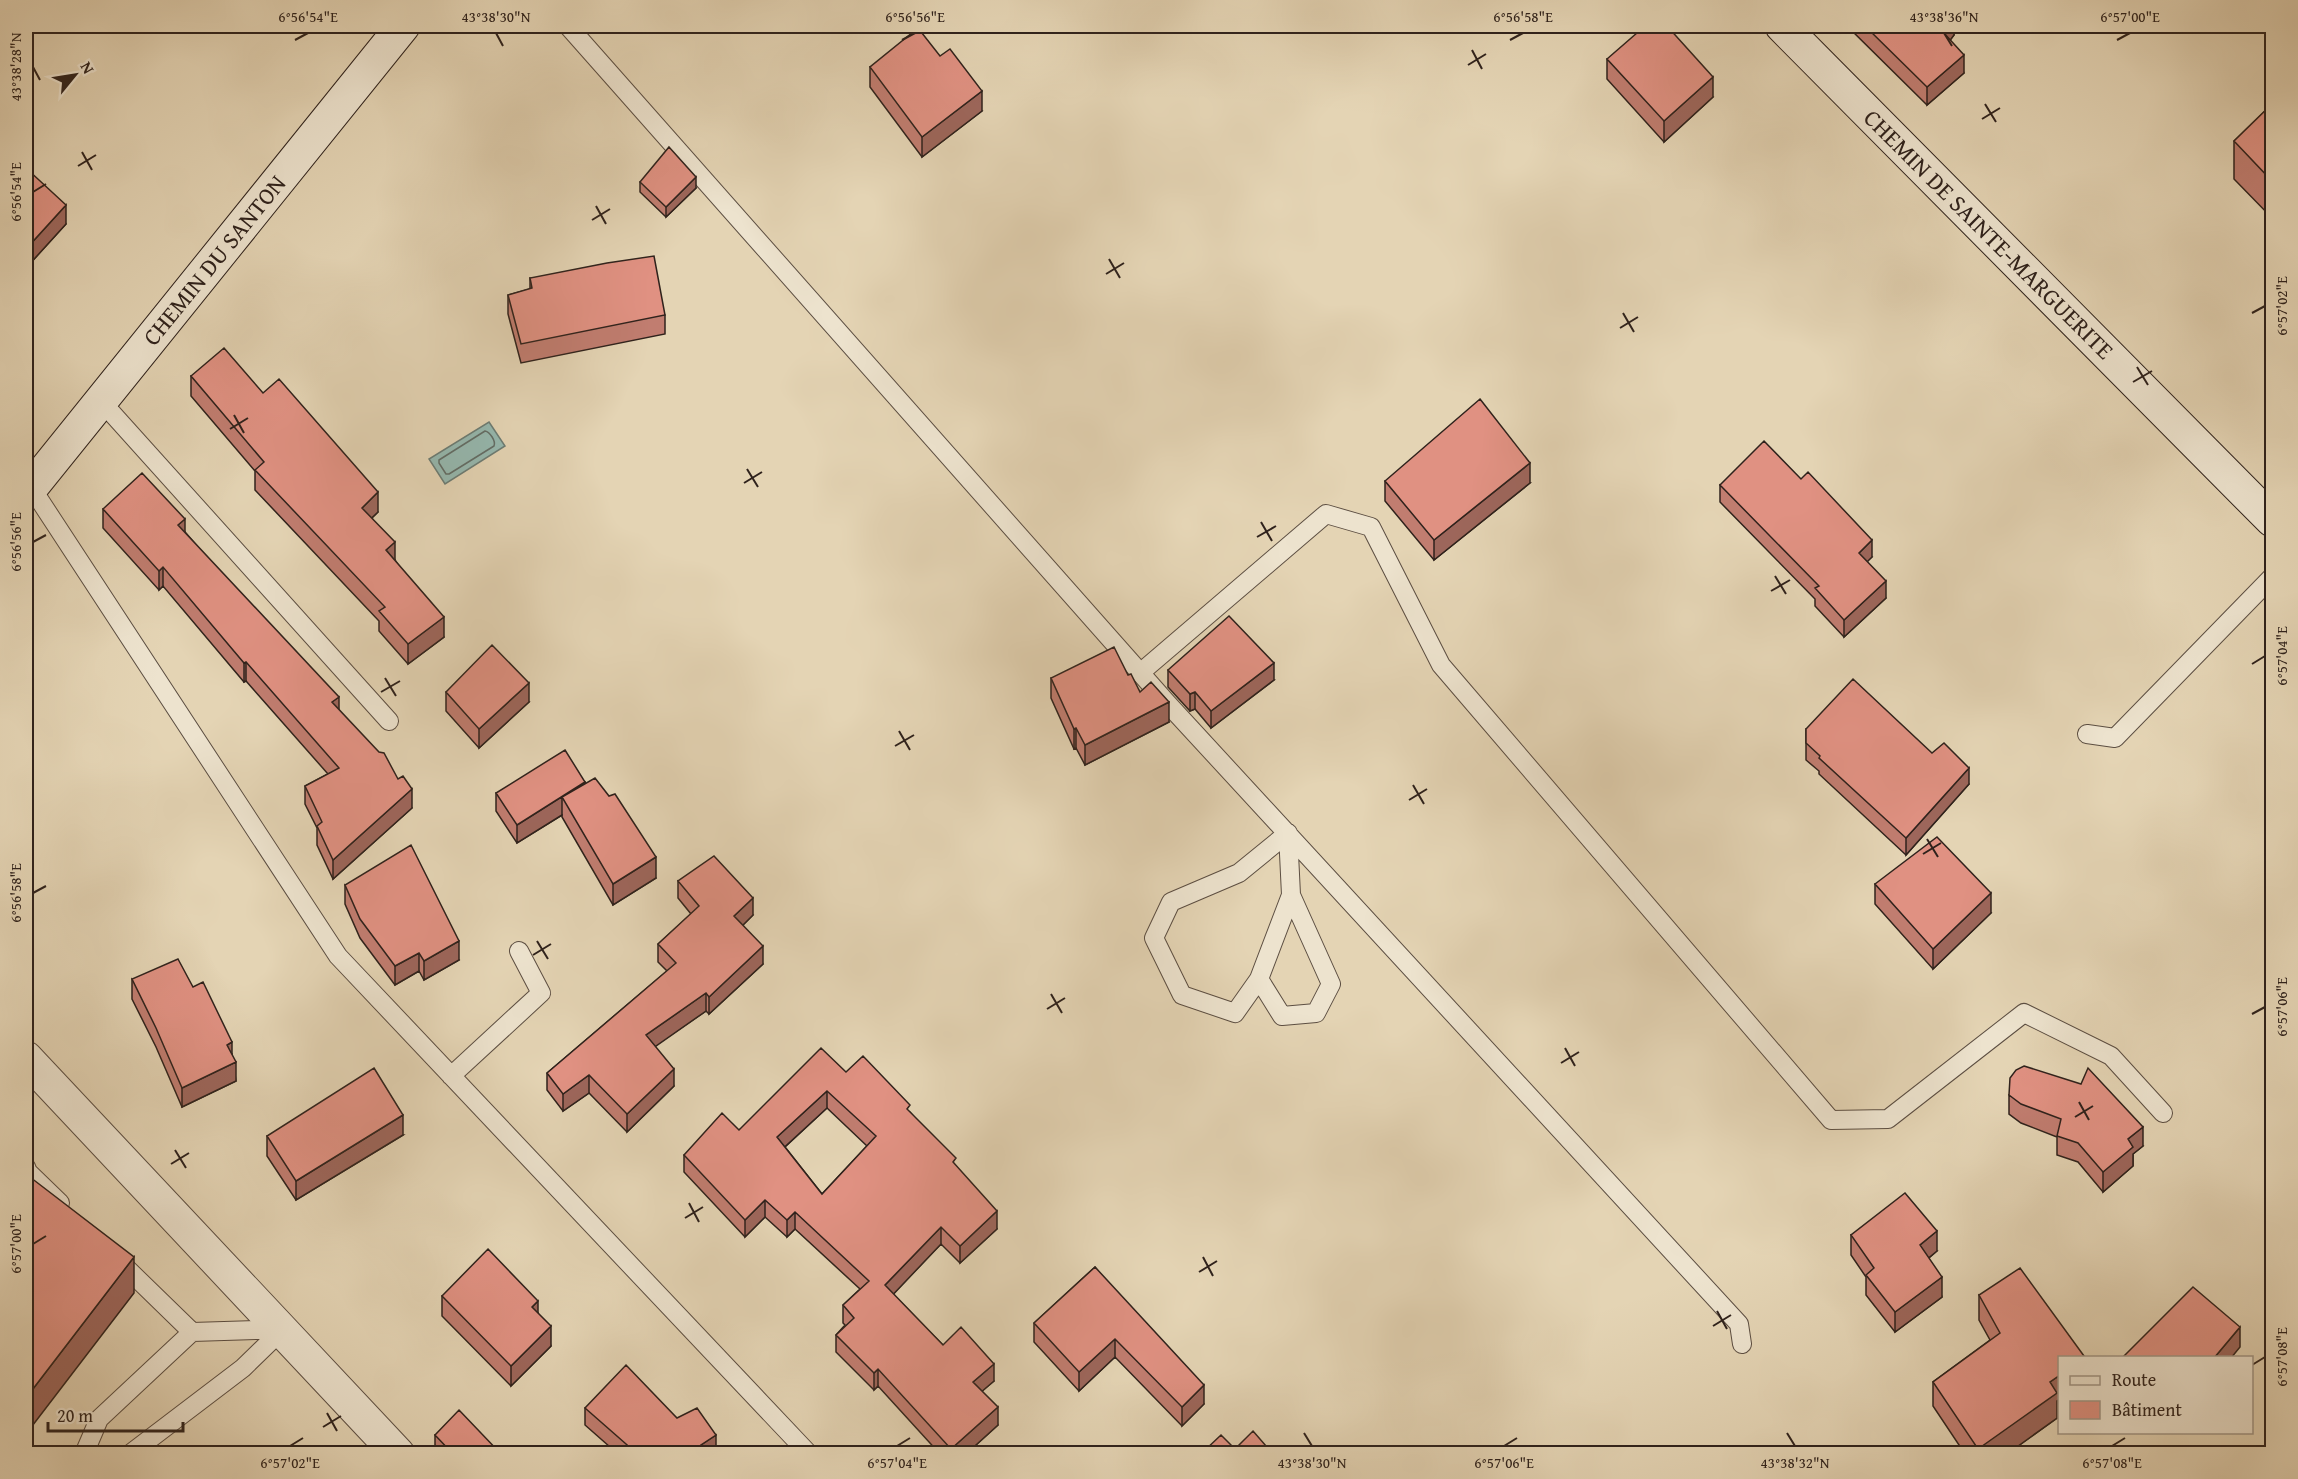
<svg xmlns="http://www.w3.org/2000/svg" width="2298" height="1479" viewBox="0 0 2298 1479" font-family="'Gentium Book Plus',serif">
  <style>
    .water { fill: #95b8af; stroke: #6c7c74; stroke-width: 1.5 }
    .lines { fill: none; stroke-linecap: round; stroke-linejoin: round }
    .shore { stroke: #626d66; stroke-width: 1.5 }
    .lane-casing { stroke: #5c4e42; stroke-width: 20 }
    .street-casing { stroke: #5c4e42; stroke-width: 35 }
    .secondary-casing { stroke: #2f221c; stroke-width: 35 }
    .lane { stroke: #ede3ce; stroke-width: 18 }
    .street { stroke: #ede3ce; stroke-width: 33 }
    .secondary { stroke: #ede3ce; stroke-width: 33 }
    .wall { fill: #c17d70; stroke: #2f221c; stroke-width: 1.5; fill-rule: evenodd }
    .shaded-wall { fill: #9d665b; stroke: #2f221c; stroke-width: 1.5 }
    .building { fill: #e09182; stroke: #2f221c; stroke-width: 1.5; fill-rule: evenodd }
    .ticks { fill: none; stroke: #2f221c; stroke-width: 2 }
    .labels { text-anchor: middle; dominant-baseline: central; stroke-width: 6; stroke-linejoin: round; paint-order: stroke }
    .street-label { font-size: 24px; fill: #2f221c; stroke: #ede3ce }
    .neatline { fill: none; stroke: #2f221c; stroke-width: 2 }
    .ticks-label { font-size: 15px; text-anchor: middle; fill: #2f221c }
  </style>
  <rect width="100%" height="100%" fill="#e4d4b4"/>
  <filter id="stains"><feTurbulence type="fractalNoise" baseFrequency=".00333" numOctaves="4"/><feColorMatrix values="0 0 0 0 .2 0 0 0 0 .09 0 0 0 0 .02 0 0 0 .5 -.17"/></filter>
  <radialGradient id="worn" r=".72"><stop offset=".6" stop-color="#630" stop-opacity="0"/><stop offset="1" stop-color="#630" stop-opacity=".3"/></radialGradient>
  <path class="water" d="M489,422L505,446L445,484L429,459Z"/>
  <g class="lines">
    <path class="shore" d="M485,431C490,432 496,441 494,446L449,474H446L439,463V460Z"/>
    <defs>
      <path id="lane" d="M568,26L1167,703L1739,1324L1742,1344
        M101,401L389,721
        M31,487L338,956L809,1454
        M1140,673L1326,514L1371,527L1441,665L1831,1120L1888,1119L2024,1013L2111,1056L2163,1113
        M2087,734L2115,738L2272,577
        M1288,833L1291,895L1259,979L1235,1013L1182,995L1154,938L1171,902L1239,873Z
        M1259,979L1282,1016L1316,1013L1331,984L1291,895
        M451,1076L541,993L519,951
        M26,1167L28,1172L60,1203
        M116,1258L192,1332L283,1329
        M84,1454L99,1419L192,1332
        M130,1454L243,1368L283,1329"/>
      <path id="street" d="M26,1058L398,1454"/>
      <path id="secondary" d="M1782,26L2272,520
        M26,494L403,26"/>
    </defs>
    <use href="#lane" class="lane-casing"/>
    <use href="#street" class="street-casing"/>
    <use href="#secondary" class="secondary-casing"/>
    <use href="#lane" class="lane"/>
    <use href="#street" class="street"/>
    <use href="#secondary" class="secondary"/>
  </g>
  <path class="wall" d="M1841,26H1954V35L1950,40L1964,73L1927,105L1848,27L1846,30Z
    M1607,59L1713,97L1664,142L1607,79Z
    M870,67L982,111L922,157L870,87Z
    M2272,104V218L2234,179V141Z
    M26,168L66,224L26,268Z
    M640,182L696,188L666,217L640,192Z
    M530,278L665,315V334L521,363L508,314V295L530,289Z
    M191,376L263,393L378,512L372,518L395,560L444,637L408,664L379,631V621L255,490V471L191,396Z
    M1385,481L1530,483L1434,560L1385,501Z
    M1720,485L1872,557L1867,561L1886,598L1844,637L1815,606V599L1720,502Z
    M103,509L185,532L339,710L412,808L333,879L317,845V828L305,804V786L328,774L246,681L244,682L163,586L159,590L103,528Z
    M1168,670L1274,680L1211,728L1195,709L1190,711L1168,687Z
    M1128,675L1140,692L1169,722L1085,765L1076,748L1074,749L1051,698V678Z
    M446,692L529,702L479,748L446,711Z
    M1806,729L1932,753L1969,784L1906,855L1819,774V771L1806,760Z
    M585,784L656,878L613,905L562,817V815L517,843L496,811V793Z
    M678,881L753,915L743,925L763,964L709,1014L706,1011L655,1046L674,1086L627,1132L589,1093L563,1111L547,1090V1073L667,971L658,962V944L691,914L678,898Z
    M1875,884L1991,913L1933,969L1875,904Z
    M345,885L459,960L424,980L419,971L395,985L360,938L345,904Z
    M132,979L232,1054L236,1081L182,1107L156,1047L132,999Z
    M846,1072L910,1112L956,1166L997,1229L960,1263L941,1244L893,1294L943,1345L994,1381L982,1391L998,1425L966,1454H940L878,1386L874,1390L836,1352V1335L845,1325L843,1323V1305L860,1289L795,1229L787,1237L765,1217L745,1237L684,1172V1155L739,1130ZM827,1108L867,1146L822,1194L785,1147Z
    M2009,1095L2143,1146L2133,1154V1166L2103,1192L2078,1162L2057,1155V1137L2021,1123L2009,1114Z
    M403,1135L296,1200L267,1156V1136Z
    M1851,1235L1937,1251L1929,1258L1942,1297L1895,1332L1866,1295V1277L1851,1255Z
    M1095,1267L1204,1404L1182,1426L1115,1357L1079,1391L1034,1342V1323Z
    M1979,1295L2084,1358L2057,1401V1418L2007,1454H1965L1933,1406V1382L1990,1340L1979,1320Z
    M442,1296L538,1313L551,1346L511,1386L442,1316Z
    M585,1408L677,1418L716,1452L714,1454H618L585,1425Z
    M435,1435L501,1454H443L435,1445Z"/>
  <path class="shaded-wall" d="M1948,26H1954V35L1943,50V32Z
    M1964,55V73L1927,105V87Z
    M1713,77V97L1664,142V121Z
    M982,91V111L922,157V137Z
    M696,177V188L666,217V207Z
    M66,205V224L26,268V249Z
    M1530,463V483L1434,560V540Z
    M378,492V512L362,527V508Z
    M185,519V538L178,525Z
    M1872,540V557L1859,570V553Z
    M395,542V562L386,550Z
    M163,567V586L159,590V571Z
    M1886,581V598L1844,637V620Z
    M444,617V637L408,664V644Z
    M246,662V681L244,682V663Z
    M1274,663V680L1211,728V711Z
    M529,683V702L479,748V729Z
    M1195,692V709L1190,711V694Z
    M339,697V715L332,702Z
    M1169,702V722L1085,765V745Z
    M1076,728V748L1074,749V729Z
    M1969,768V784L1906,855V838Z
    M585,782V800L562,797V815L517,843V825Z
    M412,789V808L333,879V860Z
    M656,857V878L613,905V884Z
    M1991,893V913L1933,969V949Z
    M753,898V915L734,934V916Z
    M459,941V960L424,980V961Z
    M763,946V964L709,1014V997Z
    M419,953V971L395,985V966Z
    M706,993V1011L646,1053V1035Z
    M232,1042V1061L227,1045Z
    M236,1062V1081L182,1107V1088Z
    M674,1069V1086L627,1132V1114Z
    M589,1075V1093L563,1111V1094Z
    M827,1091V1108L777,1154V1137Z
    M403,1115V1135L296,1200V1181Z
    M2143,1127V1146L2133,1154V1166L2103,1192V1172L2128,1139Z
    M765,1200V1217L745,1237V1220Z
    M997,1211V1229L960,1263V1246Z
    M795,1212V1229L787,1237V1220Z
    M941,1227V1244L885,1303V1285Z
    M1937,1231V1251L1920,1265V1245Z
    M134,1257V1293L26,1434V1398Z
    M1942,1277V1297L1895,1332V1312Z
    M538,1301V1321L532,1307Z
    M551,1326V1346L511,1386V1366Z
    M2240,1327V1347L2231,1358H2214Z
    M1115,1339V1357L1079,1391V1372Z
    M994,1364V1381L973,1399V1382Z
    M878,1369V1386L874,1390V1373Z
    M2060,1375V1399L2057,1401V1418L2007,1454H1978V1449L2050,1382Z
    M1204,1385V1404L1182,1426V1407Z
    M998,1407V1425L966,1454H951V1449Z
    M716,1435V1452L714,1454H701V1445Z"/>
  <path class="building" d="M1645,26H1667L1713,77L1664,121L1607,59Z
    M1865,26H1948L1943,32L1964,55L1927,87Z
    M918,28L940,56L950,49L982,91L922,137L870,67Z
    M2272,104V181L2234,141Z
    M669,147L696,177L666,207L640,182Z
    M26,168L66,205L26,249Z
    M654,256L665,315L521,344L508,295L532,288L530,278L607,263Z
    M224,348L263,393L279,379L378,492L362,508L395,542L386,550L444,617L408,644L379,611L385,607L255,470L264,462L191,376Z
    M1480,399L1530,463L1434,540L1385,481Z
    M1764,441L1801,479L1808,472L1872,540L1859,553L1886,581L1844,620L1815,588L1819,586L1720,485Z
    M142,473L185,519L178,525L339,697L332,702L379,752L384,753L398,779L403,776L412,789L333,860L317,826L322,822L305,786L339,768L246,662L244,663L163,567L159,571L103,509Z
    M1229,616L1274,663L1211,711L1195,692L1190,694L1168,670Z
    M492,645L529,683L479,729L446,692Z
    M1114,647L1128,675L1131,674L1140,692L1151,682L1169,702L1085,745L1076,728L1074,729L1051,678Z
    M1853,679L1932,753L1944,743L1969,768L1906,838L1819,758L1820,756L1806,743V729Z
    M565,750L585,782L517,825L496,793Z
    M595,778L609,796L615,794L656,857L613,884L562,797Z
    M1937,837L1991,893L1933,949L1875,884Z
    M411,845L459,941L424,961L419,953L395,966L360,919L345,885Z
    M714,856L753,898L734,916L763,946L709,997L706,993L646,1035L674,1069L627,1114L589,1075L563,1094L547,1073L676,963L658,944L699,906L678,881Z
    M178,959L193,987L203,982L232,1042L227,1045L236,1062L182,1088L156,1028L132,979Z
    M821,1048L846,1072L863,1056L910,1105L907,1109L956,1158L953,1162L997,1211L960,1246L941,1227L885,1285L943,1345L961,1327L994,1364L973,1382L998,1407L951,1449L878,1369L874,1373L836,1335L854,1318L843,1305L869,1281L795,1212L787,1220L765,1200L745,1220L684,1155L722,1113L739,1130ZM827,1091L876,1136L822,1194L777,1137Z
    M2024,1066L2081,1084L2088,1068L2143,1127L2128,1139L2133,1147L2103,1172L2078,1143L2057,1136L2061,1119L2021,1104L2009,1095L2010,1078L2016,1070Z
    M374,1068L403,1115L296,1181L267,1136Z
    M26,1174L134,1257L26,1398Z
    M1905,1193L1937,1231L1920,1245L1942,1277L1895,1312L1866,1275L1874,1268L1851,1235Z
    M488,1249L538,1301L532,1307L551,1326L511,1366L442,1296Z
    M1095,1267L1204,1385L1182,1407L1115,1339L1079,1372L1034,1323Z
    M2020,1268L2084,1356L2082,1358H2060V1375L2050,1382L2057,1393L1978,1449L1933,1382L2000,1333L1979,1295Z
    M2193,1287L2240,1327L2214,1358L2123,1357Z
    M626,1365L677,1418L697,1408L716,1435L701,1445L707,1454H631L634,1451L585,1408Z
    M459,1410L501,1454H453L435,1435Z
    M1253,1431L1273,1454H1189L1196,1446L1203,1452L1221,1435L1235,1449Z"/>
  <path class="ticks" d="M496,33L503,46M1944,33L1952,46M295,40L308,33M902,40L915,33M1510,40L1523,33M2117,40L2130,33M1472,50L1482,69M1468,65L1486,54M33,67L40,80M1985,104L1996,122M1982,119L2000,108M82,152L92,170M78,166L96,155M33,192L46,184M596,206L606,224M592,220L610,209M1109,259L1120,278M1106,274L1124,263M1623,313L1634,332M2252,313L2265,306M1620,328L1638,317M2137,367L2148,385M2133,382L2152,371M234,415L244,433M230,429L248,418M747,469L758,487M744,483L762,472M1261,522L1272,541M1257,537L1276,526M33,542L46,535M1775,576L1786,594M1771,591L1790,580M2252,664L2265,656M385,678L396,696M381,692L400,681M899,731L910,750M895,746L914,735M1413,785L1424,804M1409,800L1427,789M1927,839L1938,857M1923,854L1941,843M33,893L46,886M537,941L548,959M533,955L551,944M1051,994L1062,1013M1047,1009L1065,998M2252,1014L2265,1007M1565,1048L1575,1066M1561,1063L1579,1052M2079,1102L2089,1120M2075,1117L2093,1106M175,1150L186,1168M171,1164L189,1153M689,1203L699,1222M685,1218L703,1207M33,1244L46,1236M1203,1257L1213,1276M1199,1272L1217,1261M1717,1311L1727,1329M1713,1326L1731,1315M2252,1365L2265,1357M327,1413L337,1431M323,1427L341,1416M1304,1433L1312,1446M1787,1433L1795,1446M290,1446L303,1438M897,1446L910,1438M1504,1446L1517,1438M2112,1446L2125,1438"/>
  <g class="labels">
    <g class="street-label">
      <text transform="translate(1989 234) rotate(45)">CHEMIN DE SAINTE-MARGUERITE</text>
      <text transform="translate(214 260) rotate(-51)">CHEMIN DU SANTON</text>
    </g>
  </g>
  <rect width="2298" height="1479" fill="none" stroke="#e4d4b4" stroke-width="66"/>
  <rect x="2058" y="1356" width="195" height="78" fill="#ede3ce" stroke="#a19687" stroke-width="1.5"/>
  <rect x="2070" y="1376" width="30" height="9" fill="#ede3ce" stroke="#a19687" stroke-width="1.5"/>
  <text x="2112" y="1386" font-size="18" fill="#2f221c">Route</text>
  <rect x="2070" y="1401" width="30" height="18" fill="#e09182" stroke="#a19687" stroke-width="1.5"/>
  <text x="2112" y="1416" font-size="18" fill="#2f221c">Bâtiment</text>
  <g transform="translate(75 75) rotate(60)" stroke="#ede3ce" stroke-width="4.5" paint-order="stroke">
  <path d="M0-4.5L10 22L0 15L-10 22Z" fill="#2f221c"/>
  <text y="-9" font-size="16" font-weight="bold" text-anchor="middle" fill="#2f221c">N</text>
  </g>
  <path d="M48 1422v9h135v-9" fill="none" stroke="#2f221c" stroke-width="3"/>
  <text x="57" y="1422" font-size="18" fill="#2f221c" stroke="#ede3ce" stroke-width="4.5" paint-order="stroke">20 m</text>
  <rect x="33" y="33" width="2232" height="1413" class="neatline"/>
  <g class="ticks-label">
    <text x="308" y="22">6°56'54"E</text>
    <text x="496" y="22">43°38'30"N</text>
    <text x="915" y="22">6°56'56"E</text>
    <text x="1523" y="22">6°56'58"E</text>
    <text x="1944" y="22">43°38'36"N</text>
    <text x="2130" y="22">6°57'00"E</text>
    <text transform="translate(16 67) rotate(-90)" y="5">43°38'28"N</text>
    <text transform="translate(16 192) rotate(-90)" y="5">6°56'54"E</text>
    <text transform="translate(2282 306) rotate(-90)" y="5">6°57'02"E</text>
    <text transform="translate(16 542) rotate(-90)" y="5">6°56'56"E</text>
    <text transform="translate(2282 656) rotate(-90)" y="5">6°57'04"E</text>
    <text transform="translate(16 893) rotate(-90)" y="5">6°56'58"E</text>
    <text transform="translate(2282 1007) rotate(-90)" y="5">6°57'06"E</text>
    <text transform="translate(16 1244) rotate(-90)" y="5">6°57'00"E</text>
    <text transform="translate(2282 1357) rotate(-90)" y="5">6°57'08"E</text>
    <text x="290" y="1468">6°57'02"E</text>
    <text x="897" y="1468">6°57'04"E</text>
    <text x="1312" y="1468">43°38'30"N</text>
    <text x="1504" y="1468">6°57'06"E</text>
    <text x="1795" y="1468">43°38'32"N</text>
    <text x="2112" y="1468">6°57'08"E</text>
  </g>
  <rect width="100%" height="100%" filter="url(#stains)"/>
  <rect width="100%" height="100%" fill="url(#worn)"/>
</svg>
